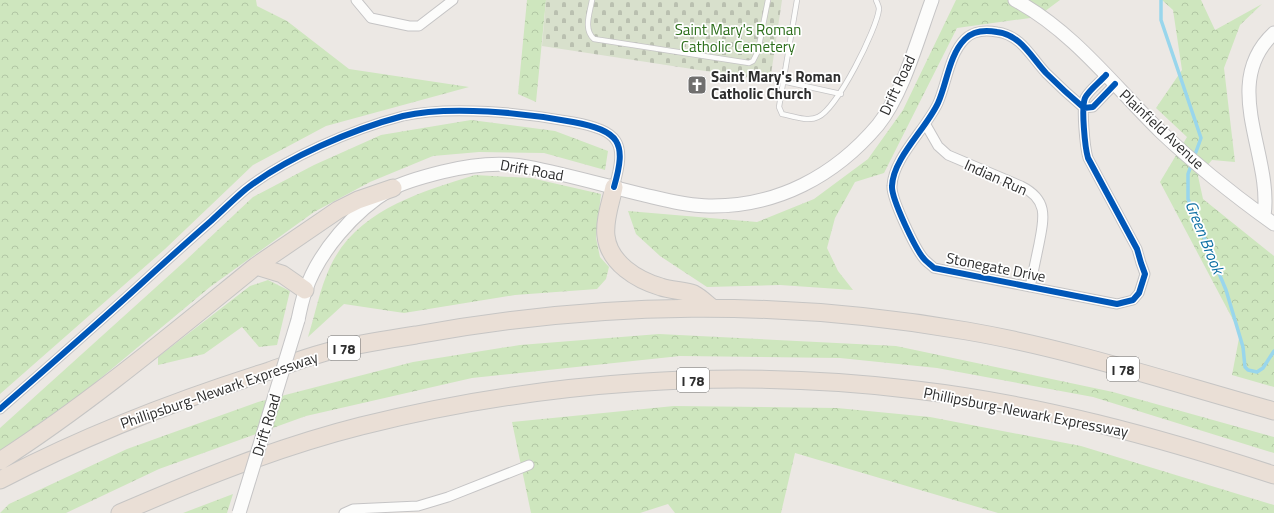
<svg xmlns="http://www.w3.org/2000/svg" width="1274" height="513" viewBox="0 0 1274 513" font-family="'Titillium Web',sans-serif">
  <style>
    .forest { fill: url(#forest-crowns) }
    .cemetery { fill: url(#cemetery-stones) }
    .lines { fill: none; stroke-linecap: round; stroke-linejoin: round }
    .stream { stroke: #99d6ec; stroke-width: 3.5 }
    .lane-casing { stroke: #c5c4c5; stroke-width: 6 }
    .street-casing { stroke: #c5c4c5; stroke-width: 11 }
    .secondary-casing { stroke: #c5c4c5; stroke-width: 15 }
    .highway-casing { stroke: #c6c5c4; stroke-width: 19 }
    .lane { stroke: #fcfcfb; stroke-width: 4.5 }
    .street { stroke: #fcfcfb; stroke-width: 9 }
    .secondary { stroke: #fcfcfb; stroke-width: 13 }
    .highway { stroke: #eadfd6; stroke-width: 17 }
    .secondary-bridge-casing { stroke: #c5c4c5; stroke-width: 15; stroke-linecap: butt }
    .secondary-bridge { stroke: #fcfcfb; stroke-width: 13 }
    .cycleway-casing { stroke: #fff; stroke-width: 8 }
    .cycleway { stroke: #0057b8; stroke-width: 6 }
    .labels { text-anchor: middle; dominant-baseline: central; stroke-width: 3.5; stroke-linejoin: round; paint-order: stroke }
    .shield { fill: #fff; stroke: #6d6d6d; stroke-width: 1 }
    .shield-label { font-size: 14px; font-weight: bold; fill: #2e2e2e }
    .park-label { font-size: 15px; fill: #2c6e1b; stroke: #fff }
    .poi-label { font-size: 15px; font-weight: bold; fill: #2e2e2e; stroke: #fff; text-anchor: start }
    .street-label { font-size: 15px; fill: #2e2e2e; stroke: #fff }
    .water-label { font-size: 16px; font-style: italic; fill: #0d6fa3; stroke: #fff }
  </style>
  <defs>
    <pattern id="forest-crowns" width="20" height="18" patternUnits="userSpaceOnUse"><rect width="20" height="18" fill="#cee6be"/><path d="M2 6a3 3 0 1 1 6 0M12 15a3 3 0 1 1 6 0" fill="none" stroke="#b1c6a4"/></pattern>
    <pattern id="cemetery-stones" width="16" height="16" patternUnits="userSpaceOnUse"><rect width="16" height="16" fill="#d8e0cc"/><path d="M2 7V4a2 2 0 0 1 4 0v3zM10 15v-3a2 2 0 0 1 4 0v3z" fill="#bac0b0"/></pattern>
  </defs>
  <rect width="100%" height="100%" fill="#ece8e4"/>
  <path class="forest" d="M0,0H256L257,6L287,21L349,69L469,87L326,126L253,165L165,249L0,394Z
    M527,0H546L536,102L518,94Z
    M956,0H1060L1037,17L957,28L884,173L855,182L835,218L827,248L838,271L853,290L780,285L707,287L660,256L636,234L628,211L757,222L814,199L868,159L903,110Z
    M1162,0H1201L1215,30L1262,4L1240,25L1224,68L1235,162L1212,160L1198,176L1203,199L1274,256V387L1232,375L1240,333L1160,182L1187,137L1156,108L1182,70L1173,10Z
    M471,120L555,131L608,151L605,170L544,153L479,152L433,156L370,182L314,212L210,287L24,442L0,453V428L185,261L253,197L314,165L381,135Z
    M475,175L531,178L601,194L596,238L600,257L609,267L606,279L597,289L515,295L404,313L344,304L308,337C315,315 320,288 330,267C356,210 421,192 475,175Z
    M268,280L290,291L277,345L259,347L242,327L204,354L158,365V357L250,286Z
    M659,334L896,346L1113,392L1274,437V453L1093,397L937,368L840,358L680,356L472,378L306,416L159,469L66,513H0L9,504L127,449L258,402L413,362L520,345Z
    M674,406L837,408L930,417L1081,446L1274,505V513H998L795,453L781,513H675L668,504L640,513H531L512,422Z
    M233,494L227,513H183Z"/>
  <path class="cemetery" d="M546,0H782L770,81L542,46Z"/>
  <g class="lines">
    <path class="stream" d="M1161,0V20L1201,138L1188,174V199L1226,290L1243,347L1245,367L1248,370L1257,372L1263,368L1274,351"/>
    <defs>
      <path id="lane" d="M592,0C590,13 583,29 594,39L749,63L753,61L758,51L768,0
        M797,0L779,107L782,114C792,116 808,122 818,117C837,109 877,29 879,9C879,6 877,3 876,0
        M782,81L841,94"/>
      <path id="street" d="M356,0L371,18L409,26H419L453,0
        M1106,75C1100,82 1089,90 1085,98C1081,107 1085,148 1088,158L1137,249L1141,263L1145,274L1139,293L1133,300L1117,304L934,268C931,265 928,263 925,260C916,251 891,198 892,186C893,158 926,129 938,103C947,83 949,55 965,39C973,31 986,30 997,32C1021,35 1031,57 1046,73C1058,85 1071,97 1084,108L1093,107L1115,84
        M926,125L938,146L948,155L1021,186C1049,200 1044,218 1039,244C1036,258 1033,273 1030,287
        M0,409C48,367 95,326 142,283C165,262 188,241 211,221C223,210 234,199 246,189C286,158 353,129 403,116C450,105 526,113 573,122C620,131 627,142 614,187
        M344,513L353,509L418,506L448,497L529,465"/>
      <path id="secondary" d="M1015,0C1073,31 1115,87 1161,132C1196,165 1235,196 1274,224
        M1264,216C1273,155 1219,84 1274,33
        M298,320C300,310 302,301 305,292C318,252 355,210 391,189C406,181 426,176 442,172C470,165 499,161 528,167C565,174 603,185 640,194C662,199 686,206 709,206C777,207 835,176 878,125C903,94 918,38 932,0"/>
      <path id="highway" d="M614,187C611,202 604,220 606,236C609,263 637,280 661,287C670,290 686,291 694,294C700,297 706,303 711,307
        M256,266L338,210L358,200L393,188
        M0,461C90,403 172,334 256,266L282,274L305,290
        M0,480C86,435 177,400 269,371C292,363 315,354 338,349C364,343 390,339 416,335C602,301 781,299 967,331C1071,349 1173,383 1274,411
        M120,513C199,479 278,447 361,426C541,381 732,367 916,390C1037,404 1158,437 1274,475"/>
    </defs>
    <use href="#lane" class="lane-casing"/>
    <use href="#street" class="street-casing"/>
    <use href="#secondary" class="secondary-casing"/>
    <use href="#highway" class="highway-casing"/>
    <use href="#lane" class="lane"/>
    <use href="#street" class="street"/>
    <use href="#secondary" class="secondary"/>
    <use href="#highway" class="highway"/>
    <defs>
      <path id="secondary-bridge" d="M239,513L298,320"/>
    </defs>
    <use href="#secondary-bridge" class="secondary-bridge-casing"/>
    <use href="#secondary-bridge" class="secondary-bridge"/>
    <defs>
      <path id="cycleway" d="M1106,75C1100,82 1089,90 1085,98C1081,107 1085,148 1088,158L1137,249L1141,263L1145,274L1139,293L1133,300L1117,304L934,268C931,265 928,263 925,260C916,251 891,198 892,186C893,158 926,129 938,103C947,83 949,55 965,39C973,31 986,30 997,32C1021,35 1031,57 1046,73C1058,85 1071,97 1084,108L1093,107L1115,84
        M0,409C48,367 95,326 142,283C165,262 188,241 211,221C223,210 234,199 246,189C286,158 353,129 403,116C450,105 526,113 573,122C620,131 627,142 614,187"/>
    </defs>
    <use href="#cycleway" class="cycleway-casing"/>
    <use href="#cycleway" class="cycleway"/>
  </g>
  <defs>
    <symbol id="church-square" viewBox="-11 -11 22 22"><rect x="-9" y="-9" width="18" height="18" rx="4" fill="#706f6e" stroke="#fff"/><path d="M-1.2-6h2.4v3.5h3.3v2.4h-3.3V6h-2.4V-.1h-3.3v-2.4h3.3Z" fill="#fff"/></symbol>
  </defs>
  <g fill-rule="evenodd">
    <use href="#church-square" x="686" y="74" width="22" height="22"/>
  </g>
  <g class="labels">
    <g class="shield">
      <rect x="328" y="336" width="32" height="24" rx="3"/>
      <rect x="1107" y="357" width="32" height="24" rx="3"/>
      <rect x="677" y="368" width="32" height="24" rx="3"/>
    </g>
    <g class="shield-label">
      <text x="344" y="348">I 78</text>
      <text x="1123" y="369">I 78</text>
      <text x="693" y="380">I 78</text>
    </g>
    <g class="park-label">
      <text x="738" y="29">Saint Mary's Roman<tspan x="738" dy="17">Catholic Cemetery</tspan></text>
    </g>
    <g class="poi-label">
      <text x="711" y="76">Saint Mary's Roman<tspan x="711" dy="17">Catholic Church</tspan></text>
    </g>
    <g class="street-label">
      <text transform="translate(897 85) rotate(-65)">Drift Road</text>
      <text transform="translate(1162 129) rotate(43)">Plainfield Avenue</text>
      <text transform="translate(532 170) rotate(10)">Drift Road</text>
      <text transform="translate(996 177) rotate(24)">Indian Run</text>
      <text transform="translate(996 267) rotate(11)">Stonegate Drive</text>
      <text transform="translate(219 390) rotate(-19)">Phillipsburg-Newark Expressway</text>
      <text transform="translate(1026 412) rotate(11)">Phillipsburg-Newark Expressway</text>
      <text transform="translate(266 425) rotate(-73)">Drift Road</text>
    </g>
    <g class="water-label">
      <text transform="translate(1205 237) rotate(68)">Green Brook</text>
    </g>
  </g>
</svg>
